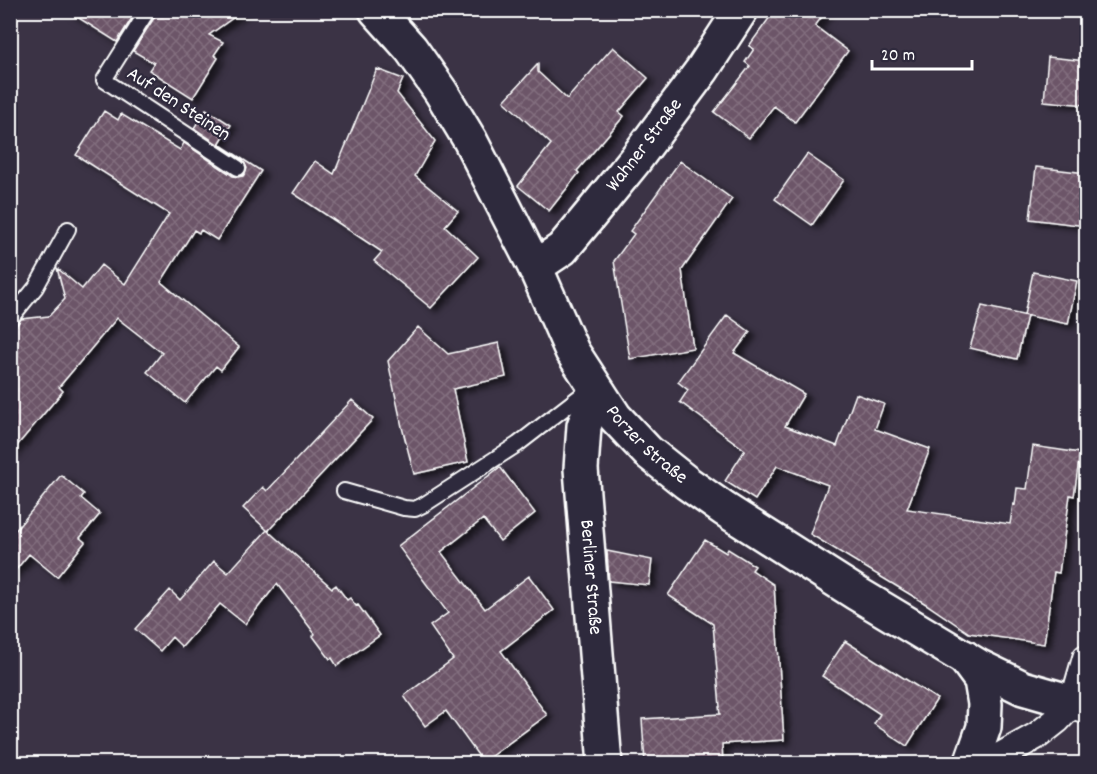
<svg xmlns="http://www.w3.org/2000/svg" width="1097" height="774" viewBox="0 0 1097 774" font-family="Dekko,sans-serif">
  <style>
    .building { fill: url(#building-cross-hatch); stroke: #fff; stroke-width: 1.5; filter: url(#shadow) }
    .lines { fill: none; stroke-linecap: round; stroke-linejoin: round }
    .lane-casing { stroke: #fff; stroke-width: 18 }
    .street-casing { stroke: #fff; stroke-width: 30 }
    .secondary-casing { stroke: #fff; stroke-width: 38 }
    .lane { stroke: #2f2a3d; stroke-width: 14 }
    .street { stroke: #2f2a3d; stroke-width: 26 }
    .secondary { stroke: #2f2a3d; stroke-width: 33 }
    .labels { text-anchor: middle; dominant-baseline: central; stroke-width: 4.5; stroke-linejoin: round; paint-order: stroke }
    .street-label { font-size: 20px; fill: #fff; stroke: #2f2a3d }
  </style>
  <defs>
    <pattern id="building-cross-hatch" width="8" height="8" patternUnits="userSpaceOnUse" patternTransform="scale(1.5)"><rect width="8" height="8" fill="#6c5567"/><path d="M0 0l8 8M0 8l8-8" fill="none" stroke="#826e7e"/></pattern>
    <filter id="shadow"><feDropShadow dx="6" dy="4" stdDeviation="3" flood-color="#0009"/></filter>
  </defs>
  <rect width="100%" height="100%" fill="#3b3345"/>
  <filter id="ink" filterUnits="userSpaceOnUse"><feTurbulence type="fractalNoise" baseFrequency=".0167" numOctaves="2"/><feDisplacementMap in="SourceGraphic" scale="12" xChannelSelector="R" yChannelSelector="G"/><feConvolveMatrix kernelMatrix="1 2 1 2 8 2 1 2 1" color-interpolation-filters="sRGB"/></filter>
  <g filter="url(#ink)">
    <path class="building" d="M66,10H137L117,42Z
      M157,10H244L209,35L223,42L214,55L218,58L193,98L149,70L154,63L133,51L156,15Z
      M775,10H827L815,26L848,51L795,122L774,106L749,138L714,112L750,66L745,62L754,49L749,46Z
      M613,47L648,78L619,112L624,116L577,171L579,173L549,211L518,186L551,144L504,101L538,64V72L567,99Z
      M1048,57L1086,61V105L1044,101Z
      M377,69L403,79L397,93L435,141L415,176L458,211L445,226L478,257L431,308L374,261L382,252L293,193L315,161L334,174Z
      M206,109L231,125L219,144L261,171L217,240L201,230L199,233L194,230L161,282L239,347L221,370L216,366L185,403L147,372L162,353L117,318L59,387L63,391L10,454V328L17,325L21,319L49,316L65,299L57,268L82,289L101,265L125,284L169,214L76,155L104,111L118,120L121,114L180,150L184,143L233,176L238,177L243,176L246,172L247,168L243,161L194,128Z
      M807,154L844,180L812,225L775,199Z
      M680,161L732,199L682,270L693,348L630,359L614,261L634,234L630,231Z
      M1036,167L1086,173V226L1030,219Z
      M1033,272L1077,281L1068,324L1024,315Z
      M982,306L1027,316L1017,359L970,348Z
      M727,315L750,332L734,353L804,394L785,426L837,446L856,394L884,404L875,429L930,449L907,509L1010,524L1013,504L1015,505L1017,488L1027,489L1033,446L1080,453L1074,496L1070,495L1059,573L1054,572L1044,644L969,633L926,604L810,534L828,485L777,466L755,500L725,481L745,450L680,402L688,390L678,382Z
      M418,327L448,354L499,343L506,377L453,389L468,462L414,474L402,427L388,361Z
      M352,400L373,419L268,531L332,588L336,585L347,600L350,598L356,606L358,605L380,635L337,666L332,658L330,659L313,636L315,634L277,584L245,624L220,604L182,647L172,637L160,651L135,629L170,590L180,600L214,561L228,573L267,530L243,508L263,487L267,491Z
      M500,467L535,513L500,541L483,519L441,552L485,609L529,576L554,610L501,651L547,715L483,762L446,711L425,726L404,696L453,659L430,626L448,613L398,546Z
      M61,475L84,494L81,498L100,514L80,538L85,542L57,577L29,554L10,577V537Z
      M705,540L726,553L728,549L755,566L752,570L774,585L784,740L722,744L723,764H645L642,719L720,714L719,707H720L713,624L668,595Z
      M607,551L652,560L649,585L609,581Z
      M845,641L937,699L907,746L874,724L880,714L822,676Z"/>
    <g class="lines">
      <defs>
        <path id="lane" d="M148,10L104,80L238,168
          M10,319L36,287L68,229
          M344,491L404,508L415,509L425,504L518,444L592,387"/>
        <path id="street" d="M976,764L1002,755L1038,735L1057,720L1073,703L1086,658"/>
        <g id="secondary">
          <path id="s1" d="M376,10L411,49L441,92L470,140L535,267L572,351L615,417L648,452L687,483L724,509L856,593L978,666L1023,688L1086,706"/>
          <path id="s2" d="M535,267L562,249L596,208L635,160L702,70L741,10"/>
          <path id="s3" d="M599,393L590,410L584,426L581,469L605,764"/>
          <path d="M964,657L981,680L985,704L984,727L971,764"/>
        </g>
      </defs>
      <use href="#lane" class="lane-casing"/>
      <use href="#street" class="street-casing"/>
      <use href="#secondary" class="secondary-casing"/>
      <use href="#lane" class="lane"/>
      <use href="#street" class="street"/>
      <use href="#secondary" class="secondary"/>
    </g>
  </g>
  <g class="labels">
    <g class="street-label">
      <text transform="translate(178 105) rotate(33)">Auf den Steinen</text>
      <text stroke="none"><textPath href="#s2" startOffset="165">Wahner Straße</textPath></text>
      <text stroke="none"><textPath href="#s1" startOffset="516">Porzer Straße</textPath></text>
      <text stroke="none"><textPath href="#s3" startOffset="188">Berliner Straße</textPath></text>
    </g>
  </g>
  <rect width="1097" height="774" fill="none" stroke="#2f2a3d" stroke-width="36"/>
  <rect x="18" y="18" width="1061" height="738" fill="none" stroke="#fff" stroke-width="2" filter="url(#ink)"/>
  <path d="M872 60v9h100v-9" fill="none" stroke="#ffffff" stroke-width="3"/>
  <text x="881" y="60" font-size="18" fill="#ffffff" stroke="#2f2a3d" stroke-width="4.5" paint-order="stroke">20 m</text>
</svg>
